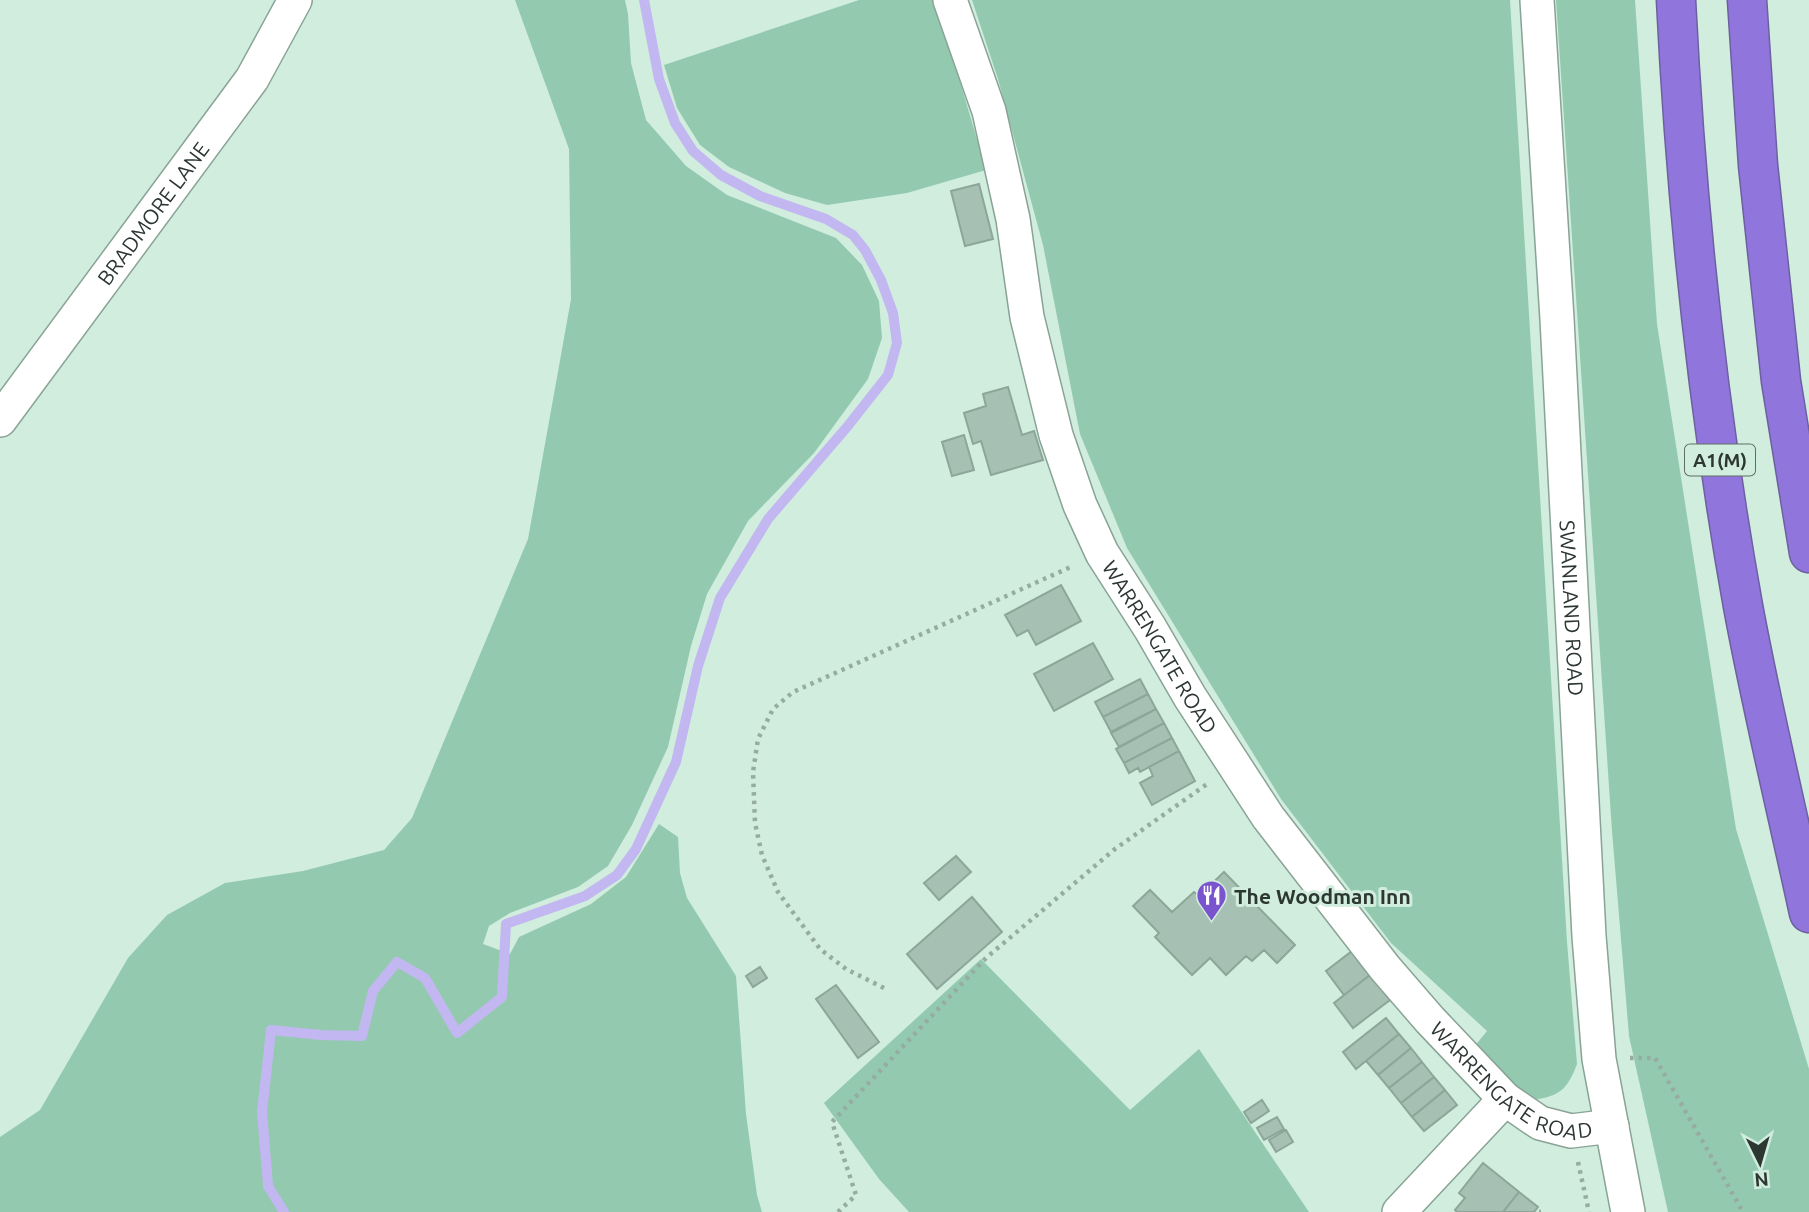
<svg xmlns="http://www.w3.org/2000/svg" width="1809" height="1212" viewBox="0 0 1809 1212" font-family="Ubuntu,sans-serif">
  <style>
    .green { fill: #93caaf }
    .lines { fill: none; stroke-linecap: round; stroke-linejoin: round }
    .stream { stroke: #c2b7f0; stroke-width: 10 }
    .building { fill: #a6c1b3; stroke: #8ca699; stroke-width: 2 }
    .minor-casing { stroke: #89a396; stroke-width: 36 }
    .highway-casing { stroke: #6d60a0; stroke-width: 41 }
    .path { stroke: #96aca0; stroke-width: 4.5; stroke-dasharray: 3.5 5; stroke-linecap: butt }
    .minor { stroke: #fff; stroke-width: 33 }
    .highway { stroke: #9076dc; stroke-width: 38 }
    .labels { text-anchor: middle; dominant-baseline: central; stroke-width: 6; stroke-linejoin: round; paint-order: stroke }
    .shield { fill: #d1edde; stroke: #5e6e66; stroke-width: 2 }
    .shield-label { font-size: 19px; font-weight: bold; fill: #2d3732 }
    .street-label { font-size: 21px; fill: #2d3732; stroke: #d1edde }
    .poi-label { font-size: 21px; font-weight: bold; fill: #2d3732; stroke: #d1edde; text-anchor: start }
  </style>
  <rect width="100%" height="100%" fill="#d1edde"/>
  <path class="green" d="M515,0H625L628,14L631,63L646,120L686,166L727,195L836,238L862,265L879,301L882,338L868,379L814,453L748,521L707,594L691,646L668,747L632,825L608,866L578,887L510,913L489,926L483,944L510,954L519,937L591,904L626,877L659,824L678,837L680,873L687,898L736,976L746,1114L757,1195L762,1212H0V1137L40,1110L128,958L167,915L225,883L303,871L384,850L412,818L528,539L571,299L569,149Z
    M859,0H936L986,170L907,193L827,205L785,193L729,167L700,145L677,108L664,65Z
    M972,0H1510L1567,942L1577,1064C1567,1091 1558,1097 1530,1100L1469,1053L1487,1031L1391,943L1281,799L1127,548L1080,434L1043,245L998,79Z
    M1556,0H1635L1657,324L1736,829L1809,1069V1212H1668L1629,1036L1612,831Z
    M981,959L1130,1110L1199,1049L1309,1212H909L879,1179L824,1103Z"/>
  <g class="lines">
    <path class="stream" d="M284,1212L268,1186L262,1112L271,1030L321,1035L362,1036L373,991L397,962L425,978L457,1033L502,997L506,924L585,896L617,875L636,849L676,762L698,666L720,598L768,519L847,427L888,375L897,343L893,313L881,280L865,250L853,235L826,219L760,196L721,175L693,151L675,123L659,79L644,0"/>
  </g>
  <path class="building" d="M979,184L993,239L965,246L951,191Z
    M1008,387L1022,435L1034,431L1043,460L991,475L981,441L973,444L964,413L986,406L983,394Z
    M964,435L974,470L952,476L942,442Z
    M1061,585L1081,621L1036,645L1028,630L1017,636L1005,615Z
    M1093,643L1113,679L1054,711L1034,674Z
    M1140,679L1148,694L1103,717L1095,702Z
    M1148,694L1156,709L1111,732L1103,717Z
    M1156,709L1164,723L1119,747L1111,733Z
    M1164,723L1172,738L1124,763L1116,749Z
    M1172,738L1179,751L1140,772L1138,768L1129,773L1124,763Z
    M1179,751L1195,781L1152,805L1140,783L1153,776L1149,767Z
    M956,856L971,872L939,900L924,883Z
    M1224,872L1295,945L1277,963L1264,950L1252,961L1246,956L1226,975L1210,958L1192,975L1155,937L1159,933L1133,906L1150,890L1172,912L1194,892L1199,896Z
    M972,897L1002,932L937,989L907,954Z
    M1352,951L1370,975L1344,995L1326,971Z
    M760,967L767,978L753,987L746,976Z
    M1370,975L1390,1000L1353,1028L1334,1003Z
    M836,985L879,1042L858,1058L816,999Z
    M1386,1018L1399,1034L1356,1069L1343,1052Z
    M1399,1034L1411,1048L1378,1075L1366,1061Z
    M1411,1048L1422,1062L1389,1088L1378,1075Z
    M1422,1062L1434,1077L1401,1103L1389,1088Z
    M1434,1077L1445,1090L1412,1117L1401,1103Z
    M1445,1090L1457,1105L1424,1131L1412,1117Z
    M1262,1100L1269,1111L1251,1123L1244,1112Z
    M1277,1117L1284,1129L1264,1140L1257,1128Z
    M1286,1130L1293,1142L1276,1152L1269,1140Z
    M1483,1163L1519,1192L1503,1212H1457L1455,1210L1465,1198L1459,1193Z
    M1519,1192L1538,1207L1534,1212H1503Z"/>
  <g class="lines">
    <defs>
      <g id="minor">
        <path id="s1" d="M950,0L989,111L1013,219L1027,317L1056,435L1080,505L1102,553L1150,628L1190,697L1268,817L1385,968L1430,1020L1505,1099L1540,1123L1571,1131L1612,1126"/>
        <path id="s2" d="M1537,0L1557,319L1589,936L1599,1059L1628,1212"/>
        <path id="s3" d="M0,420L252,79L295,0"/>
        <path d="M1399,1212L1505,1099"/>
      </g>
      <path id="highway" d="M1676,0C1686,203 1707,406 1743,606C1762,709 1787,811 1809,913
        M1747,0L1758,165L1781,381L1809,553"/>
    </defs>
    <use href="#minor" class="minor-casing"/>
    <use href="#highway" class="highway-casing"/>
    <path class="path" d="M884,988L846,969L820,949L778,892L762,855L755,823L753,772L758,739L773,709L793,692L1073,566
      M1630,1058H1655L1743,1212
      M1578,1162L1589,1212
      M838,1212L856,1195L832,1122L986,958L1115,849L1210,782
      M1539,1212H1541"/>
    <use href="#minor" class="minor"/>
    <use href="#highway" class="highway"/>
  </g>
  <defs>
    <symbol id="restaurant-pin" viewBox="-11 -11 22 30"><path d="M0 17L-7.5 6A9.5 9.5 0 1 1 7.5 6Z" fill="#7954ce" stroke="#d1edde"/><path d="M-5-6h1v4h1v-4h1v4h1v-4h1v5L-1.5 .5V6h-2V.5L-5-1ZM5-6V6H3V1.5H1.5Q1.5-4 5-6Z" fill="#fff"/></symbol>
  </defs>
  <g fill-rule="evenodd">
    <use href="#restaurant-pin" x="1194" y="878" width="35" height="47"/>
  </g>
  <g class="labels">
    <rect class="shield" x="1685" y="444.5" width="70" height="31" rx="5"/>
    <g class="shield-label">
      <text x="1720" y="460">A1(M)</text>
    </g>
    <g class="street-label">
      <text stroke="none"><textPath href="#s3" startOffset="257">BRADMORE LANE</textPath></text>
      <text stroke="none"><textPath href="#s2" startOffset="609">SWANLAND ROAD</textPath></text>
      <text stroke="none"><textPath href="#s1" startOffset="686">WARRENGATE ROAD</textPath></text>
      <text stroke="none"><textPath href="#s1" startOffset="1253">WARRENGATE ROAD</textPath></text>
    </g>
    <g class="poi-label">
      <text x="1234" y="896">The Woodman Inn</text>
    </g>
  </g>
  <g transform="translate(1760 1163) rotate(175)" stroke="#d1edde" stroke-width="5" paint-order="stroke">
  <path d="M0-5L12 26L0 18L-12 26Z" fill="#2d3732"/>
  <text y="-10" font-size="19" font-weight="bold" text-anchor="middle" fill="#2d3732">N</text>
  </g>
</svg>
